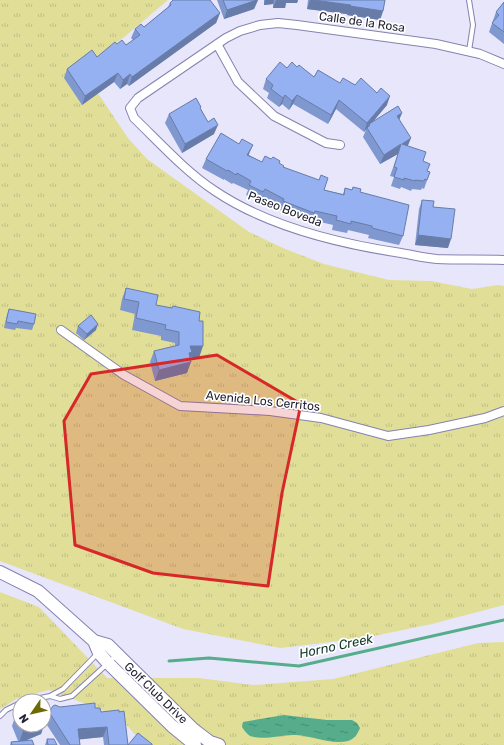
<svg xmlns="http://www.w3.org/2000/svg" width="504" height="745" viewBox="0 0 504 745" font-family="Rubik,sans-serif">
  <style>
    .grass { fill: url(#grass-tufts) }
    .water { fill: url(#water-ripples) }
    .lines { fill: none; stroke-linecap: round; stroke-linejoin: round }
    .stream { stroke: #55ad8c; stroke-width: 3 }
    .lane-casing { stroke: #8583b0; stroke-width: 6 }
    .street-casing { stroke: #8583b0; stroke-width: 10 }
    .secondary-casing { stroke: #8583b0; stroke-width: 14 }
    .lane { stroke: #fff; stroke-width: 4 }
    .street { stroke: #fff; stroke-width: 8 }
    .secondary { stroke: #fff; stroke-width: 12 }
    .wall { fill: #8098d0 }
    .shaded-wall { fill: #687ca9 }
    .building { fill: #95b1f2; stroke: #687ca9 }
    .marked { fill: #d62828; fill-opacity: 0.2; stroke: #d62828; stroke-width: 3; stroke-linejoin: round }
    .labels { text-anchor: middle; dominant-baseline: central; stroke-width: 3.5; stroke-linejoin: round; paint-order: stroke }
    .street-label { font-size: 12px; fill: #232234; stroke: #fff }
    .water-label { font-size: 13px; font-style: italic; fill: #103729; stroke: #fff }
  </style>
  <defs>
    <pattern id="grass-tufts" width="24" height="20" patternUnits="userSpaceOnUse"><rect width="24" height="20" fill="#e1df97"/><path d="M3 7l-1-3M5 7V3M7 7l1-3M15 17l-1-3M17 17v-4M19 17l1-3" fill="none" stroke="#c1bf83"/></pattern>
    <pattern id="water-ripples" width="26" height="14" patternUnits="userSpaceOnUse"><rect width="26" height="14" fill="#55ad8c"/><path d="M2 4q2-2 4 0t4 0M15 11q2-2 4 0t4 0" fill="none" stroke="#468c73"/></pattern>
  </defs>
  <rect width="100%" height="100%" fill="#e7e6fa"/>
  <path class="grass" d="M0,0H168L123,38L88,63L89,80L128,138L147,159L249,232L283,248L324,264L389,280L431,281L472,289L498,285L504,286V605L432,624L364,638L280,648L183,629L0,561Z
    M0,592L39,607L107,678H199L253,685L333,679L478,643L504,642V745H144L120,717L49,690L18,698L0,709Z"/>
  <path class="water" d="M284,715L327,720H352L357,723L360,728C358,733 355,739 348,741C331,745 313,736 296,735C282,734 264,741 250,736C247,734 244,730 242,727L243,722Z"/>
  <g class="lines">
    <path class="stream" d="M169,661L209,658L299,666L504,620"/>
    <defs>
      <path id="lane" d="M469,51L473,25L469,0
        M50,696L60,699L72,696L117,655
        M26,701L50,696L63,689L98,653
        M0,716L6,710L20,703"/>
      <path id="street" d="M217,44L238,82L274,116L326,143L340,145
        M504,64L480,54L436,44L297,25L278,23L260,25L240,31L226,38L138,98L130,108L134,118C160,143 186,172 215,191C267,226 341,244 401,253C413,255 425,258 437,259C459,260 482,259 504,260
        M61,330L124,375L180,406L270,411L321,418L388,436L429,430L485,418L504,411"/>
      <path id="secondary" d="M0,572L38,591L94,641L108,645L193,729L210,742L219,745
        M94,641L99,653L108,663L172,726L195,745"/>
    </defs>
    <use href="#lane" class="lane-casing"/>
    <use href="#street" class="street-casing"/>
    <use href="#secondary" class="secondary-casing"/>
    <use href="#lane" class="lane"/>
    <use href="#street" class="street"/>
    <use href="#secondary" class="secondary"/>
  </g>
  <path class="wall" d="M217,0H258L254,9L224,19Z
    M264,0H298L297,3H286L285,8H273V4L264,5Z
    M308,0H385L383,11L380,20L347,15V14L307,9Z
    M504,2V44L489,32L496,12Z
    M170,3L220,13L216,23L129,86L127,84L120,89L114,82L82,105L64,78L67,69L97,57L117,44L126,45L133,40L131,38L135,29L144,27L168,7Z
    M297,67L314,77L340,83L355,85L377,93L387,105L372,123L402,113L399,120L408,146L423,161L427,171L430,172L424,189L422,188L421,190L412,189L411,191L401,187L400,189L391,186L394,177L390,176L398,154L380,164L363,137L366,130L364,132L336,109L328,124L293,104L289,110L282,104L279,107L267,98L269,93L263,89L266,79L287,68Z
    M201,109L214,134L182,153L165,123L169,114Z
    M249,154V155L262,162L279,163L283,167L324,190L343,194L345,188L360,192L403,236L399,245L368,238L369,235L348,230L347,233L332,230L333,225L312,220L311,222L280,210L281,208L261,198L259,202L246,195L248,190L233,183L232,184L224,179V180L202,168L206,159Z
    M422,200L433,207L448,248L415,245L419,209Z
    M126,288L156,305L172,308L199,358L190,357L187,373L155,381L150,362L154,351L175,346V343L161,340V336L132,330L135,314L120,310L122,299Z
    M9,309L34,324L32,330L16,328L15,330L4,328L7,315Z
    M78,326L96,330L84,340L76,333Z
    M60,707L95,708L101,712H119L128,745H152H104L103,737L79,739L80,745H60L45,722L49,712Z
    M20,712V725H44L41,734L25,741L34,745H10L11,742L18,741L12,726L16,714Z
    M47,739L57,745H45Z"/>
  <path class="shaded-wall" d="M257,0H258L254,9L224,19L227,10Z
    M265,0H274L273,4L264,5Z
    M276,0H298L297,3H286L285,8H273Z
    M310,0H313L351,5L347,14L307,9Z
    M350,6L383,11L380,20L347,15Z
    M220,13L216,23L129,86L132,77Z
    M118,73L114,82L82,105L85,96Z
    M130,74L127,84L120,89L123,80Z
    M285,95L282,104L279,107L283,98Z
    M297,95L293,104L289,110L292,101Z
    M390,96L387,105L370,125L369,124L368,127L367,128L364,132L367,123Z
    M339,100L336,109L328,124L331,115Z
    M402,113L398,122L397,116Z
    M218,125L214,134L182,153L185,144Z
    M411,138L407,148L402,144Z
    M401,144L398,154L380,164L384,155Z
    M253,145L249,154L244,164L247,155Z
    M418,235L451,239L448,248L415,245Z
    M98,324L96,330L84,340L87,334Z
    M190,346H203L199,358L190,357L191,362L187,373L155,381L159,370Z
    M38,725H44L41,734L19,743L23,731Z
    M107,727L103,737L75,740L78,729Z"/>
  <path class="building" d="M173,0H210L220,13L132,77L130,74L123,80L118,73L85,96L67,69L92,50L97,57L115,42L117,44L122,40L126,45L140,35L135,29L141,24L144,27L171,5L170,3Z
    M223,0H257L227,10Z
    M313,0H385L383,11L350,6L351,5Z
    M504,2V32L492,23L499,15L496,12Z
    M280,62L287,68L292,62L297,67L299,65L314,77L318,70L340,83L343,78L355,85L361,78L377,93L381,88L390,96L367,123L339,100L331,115L297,95L292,101L285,95L283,98L271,89L273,85L266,79Z
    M196,98L201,107L200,108L208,122L214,118L218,125L185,144L169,114Z
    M398,106L402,113L397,116L411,138L402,144L426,152L423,161L430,164L427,171L430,172L427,180L425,179L424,181L415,180V181L404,178V180L394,177L397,168L394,167L401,144L384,155L367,128L370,125L369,124Z
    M221,133L239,144L242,139L253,145L247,155L262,162L265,156L271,159L273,157L280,161L279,163L284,166L283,167L319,180L321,175L328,178L324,190L344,195L345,188L352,190L353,187L361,189L360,192L409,205L403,236L372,228V226L351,221V224L336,220L337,216L315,211L314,213L283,201L284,199L265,189L263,192L249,185L251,181L237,173L236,175L228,170L227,171L206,159Z
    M422,200L434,201L433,207L455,209L451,239L418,235Z
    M126,288L158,295L156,305L172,308L173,306L200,312L199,321H203V346H190L192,352L189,353L191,362L159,370L154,351L179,345V332L165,329L166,325L136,318L139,302L124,299Z
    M9,309L36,314L34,324L18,321L17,324L6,322Z
    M91,315L98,324L87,334L78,326Z
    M95,703V708H100L101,712L119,710V712L124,711L128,745L138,733L152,744V745H109L107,727L78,729L80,745H70L49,712L53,706L55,705L60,707Z
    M20,712V723L16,714Z
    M21,725H38L23,731Z
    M47,739H54L57,745H48Z
    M32,740L34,745H12L11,742Z"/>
  <path class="marked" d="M217,355L301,404L282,493L268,586L153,573L75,545L64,421L91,374Z"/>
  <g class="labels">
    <g class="street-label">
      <text transform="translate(362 22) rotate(8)">Calle de la Rosa</text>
      <text transform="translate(285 209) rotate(21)">Paseo Boveda</text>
      <text transform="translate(263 401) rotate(6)">Avenida Los Cerritos</text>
      <text transform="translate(156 693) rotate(44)">Golf Club Drive</text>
    </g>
    <g class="water-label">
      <text transform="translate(336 646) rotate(-12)">Horno Creek</text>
    </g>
  </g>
  <g transform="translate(32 713) rotate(236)"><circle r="19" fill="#ffffff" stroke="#a7a7ae"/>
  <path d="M0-3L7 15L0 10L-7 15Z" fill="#6e6901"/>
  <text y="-6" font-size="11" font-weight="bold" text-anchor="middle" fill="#232234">N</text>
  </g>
</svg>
